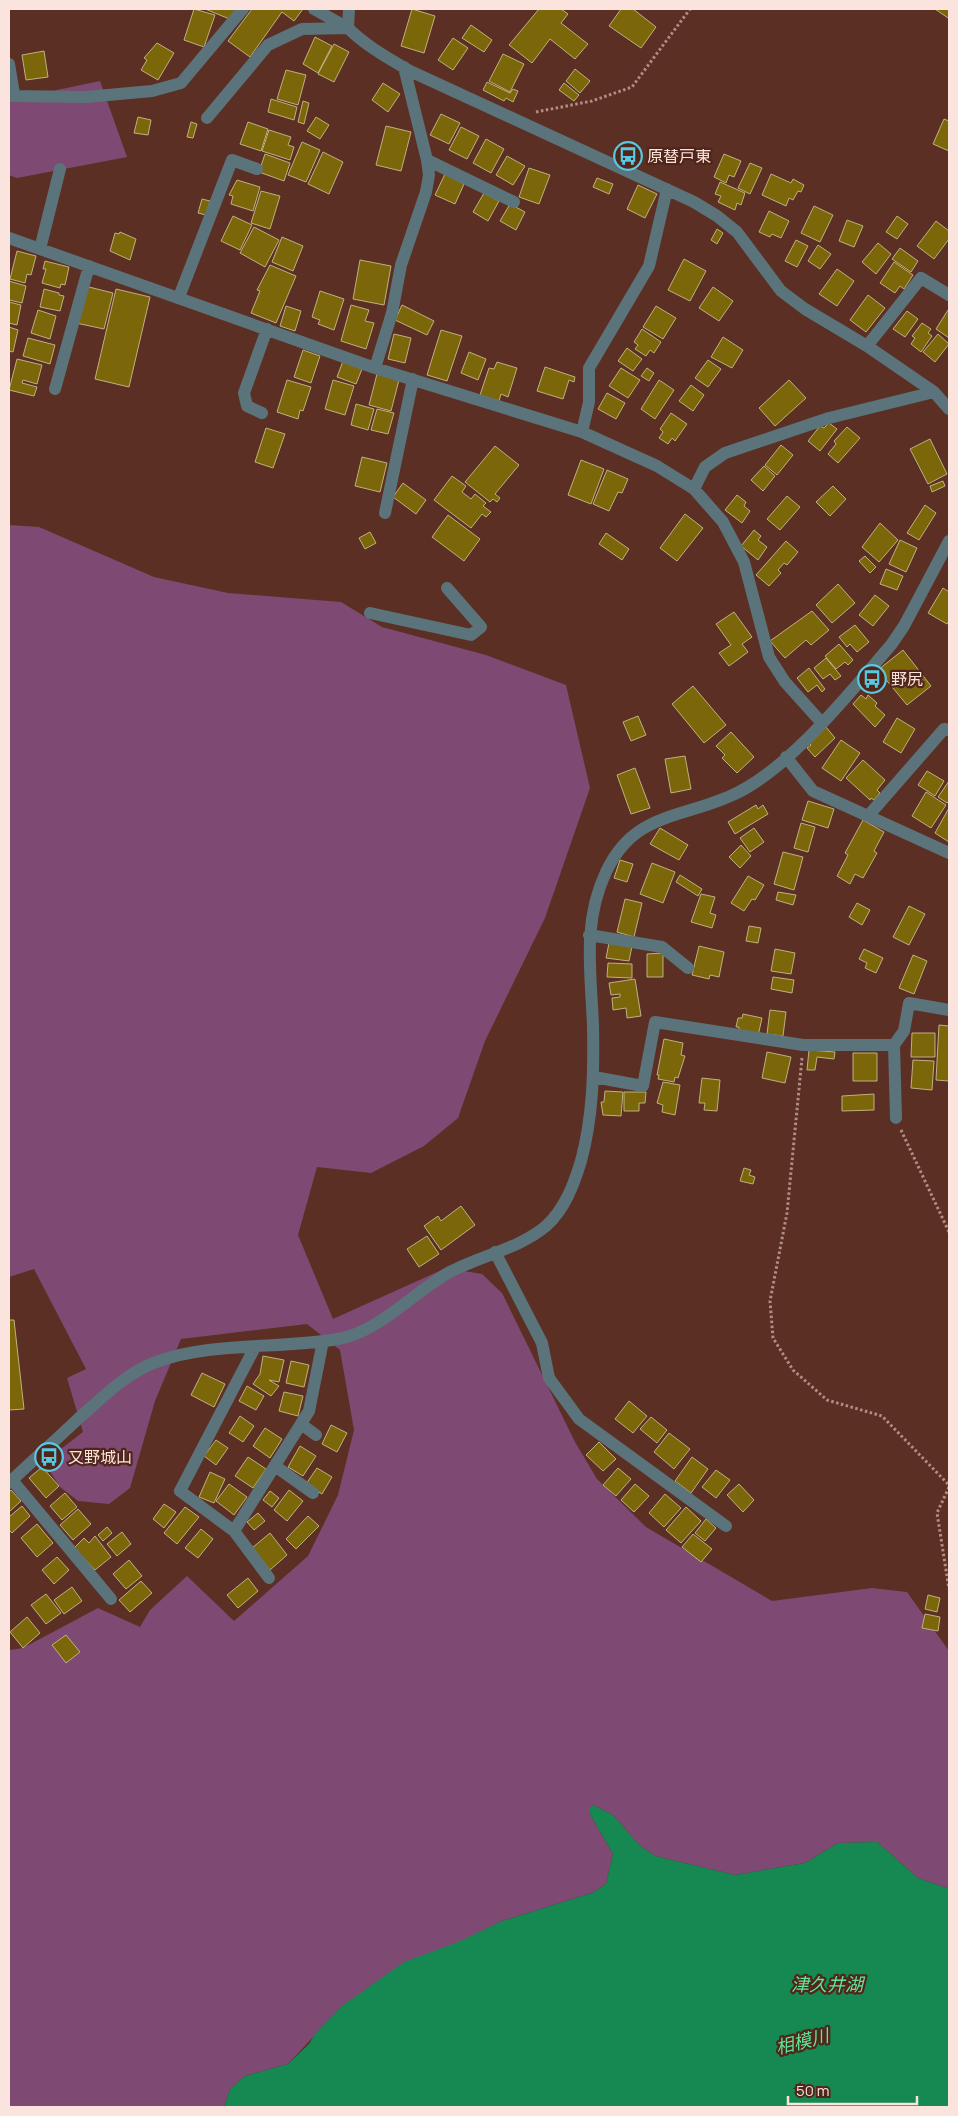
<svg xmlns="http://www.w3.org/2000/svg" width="958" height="2116" viewBox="0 0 958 2116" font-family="Manrope,'Noto Sans JP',sans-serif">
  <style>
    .green { fill: #7e4972 }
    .water { fill: #168851 }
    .building { fill: #7b670a; stroke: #beb180 }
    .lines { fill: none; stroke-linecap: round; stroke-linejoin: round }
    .path { stroke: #b08e86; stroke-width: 3; stroke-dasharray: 2.5 2.5; stroke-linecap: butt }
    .minor { stroke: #5b747b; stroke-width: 12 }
    .labels { text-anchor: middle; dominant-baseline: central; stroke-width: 4.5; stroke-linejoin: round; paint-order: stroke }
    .poi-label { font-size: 16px; fill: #fbe4dd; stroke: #50251a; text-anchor: start }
    .water-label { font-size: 18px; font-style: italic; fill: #61e59a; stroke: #50251a }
  </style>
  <rect width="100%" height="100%" fill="#5c2f24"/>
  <path class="green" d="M100,81L127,157L17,178L9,175V100Z
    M9,525L39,527L154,577L228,593L341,602L382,627L486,655L566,685L590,788L545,918L485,1041L458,1118L424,1146L371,1173L317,1167L298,1235L333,1319L446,1268L482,1274L502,1293L575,1442L597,1479L646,1527L772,1601L872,1588L907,1592L949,1651V1889L918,1878L877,1842L838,1843L805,1863L735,1875L655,1856L639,1845L613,1815L593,1805L590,1814L613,1854L606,1884L592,1893L502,1921L342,2006L288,2064L245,2076L230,2089L224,2107H9V1648L10,1650L23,1648L98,1608L140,1627L150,1610L187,1576L234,1621L308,1556L338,1495L354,1430L340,1350L307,1324L181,1339L155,1401L130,1488L109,1504L78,1501L60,1487L44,1462L83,1432L67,1378L86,1369L34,1269L9,1277Z"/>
  <path class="water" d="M593,1805L613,1815L639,1845L655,1856L735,1875L805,1863L838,1843L877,1842L918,1878L949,1889V2107H224L230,2089L245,2076L288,2064L309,2044L315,2034L342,2006L404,1962L458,1942L502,1921L592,1893L606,1884L613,1854L590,1814V1808Z"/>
  <path class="building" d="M194,9L215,15L204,47L184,40Z
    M205,9H236L232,20Z
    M252,9H303L294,21L282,12L250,57L228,41Z
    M412,9L435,16L424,53L401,46Z
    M539,9H561L568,14L561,23L588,44L575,59L550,39L532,63L509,45Z
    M621,9H633L656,27L641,48L609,26Z
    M935,9H949V16L948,18Z
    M471,25L492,40L484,52L462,38Z
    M315,37L332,46L318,73L303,64Z
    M453,38L468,48L453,70L438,60Z
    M157,43L174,53L158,80L141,70L147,60L144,58Z
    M334,44L349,52L334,82L318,74Z
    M44,51L48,77L26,80L22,55Z
    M503,54L524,64L510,92L489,81Z
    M575,69L590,81L580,93L566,81Z
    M286,70L306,75L298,105L277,99Z
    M487,82L510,93L513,89L518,91L513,102L506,98L504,101L483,90Z
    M383,83L400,94L388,112L372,100Z
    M564,83L579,95L574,101L559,90Z
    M271,99L297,107L294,120L268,112Z
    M303,101L309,103L304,124L298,122Z
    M441,114L460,123L449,144L430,135Z
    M138,117L151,120L148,135L134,133Z
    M316,117L329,125L320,139L307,131Z
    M944,119L949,121V151L933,144Z
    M191,122L197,124L193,138L187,137Z
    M248,122L268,129L261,151L240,144Z
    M386,126L411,132L401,171L376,165Z
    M461,127L479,136L467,159L449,150Z
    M269,130L291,137L288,145L294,147L290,160L262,151Z
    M486,139L504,149L491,173L473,163Z
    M302,142L320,150L306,182L288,175Z
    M323,152L343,162L329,194L308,184Z
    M265,154L290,163L284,181L259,172Z
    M724,154L741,161L734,177L729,175L726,183L714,177Z
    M507,156L525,166L513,185L496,175Z
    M750,163L762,168L750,194L738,188Z
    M529,168L550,175L539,204L519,197Z
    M445,174L464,184L455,204L435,195Z
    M771,174L791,183L793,179L804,185L801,192L798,191L793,200L789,198L786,206L762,195Z
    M597,178L613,184L609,194L593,187Z
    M237,180L260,187L253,211L231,204L233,196L229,195Z
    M720,182L745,193L741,205L737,203L735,210L718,202L721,196L715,194Z
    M638,185L657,194L645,218L627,209Z
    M261,191L280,196L270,229L251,223Z
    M484,193L499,201L488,221L473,212Z
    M202,199L210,201L206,215L198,213Z
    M510,204L525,212L516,230L500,221Z
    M814,206L833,215L820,242L801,233Z
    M769,211L789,221L781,238L772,234L770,237L759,232Z
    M233,216L252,225L240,250L221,241Z
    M897,216L908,224L897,239L886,232Z
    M847,220L863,226L854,247L839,241Z
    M936,221L949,231V239L934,259L917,246Z
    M254,227L279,240L265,267L240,253Z
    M717,229L723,233L717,244L711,240Z
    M120,232L136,239L130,260L110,251L115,233L119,234Z
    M282,237L303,246L293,271L272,262Z
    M796,240L808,246L797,267L785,261Z
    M878,243L891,254L876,274L862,262Z
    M818,245L831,254L820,269L808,261Z
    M900,248L918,261L911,272L892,259Z
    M17,251L36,256L31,275L27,274L25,283L10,279Z
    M684,259L706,271L690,301L668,290Z
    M360,260L391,266L384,305L353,299Z
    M45,261L69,267L65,285L61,284L60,288L42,283L46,269H43Z
    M894,262L913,275L904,289L900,286L895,293L880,283Z
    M270,265L296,276L276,323L251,313L260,291L257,290Z
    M837,269L854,281L837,306L819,294Z
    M9,281L26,286L22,303L9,300Z
    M85,286L113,293L104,329L76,323Z
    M713,287L733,301L719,321L699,308Z
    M44,289L59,293V295L64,296L60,311L40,307Z
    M116,289L150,297L129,387L95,379Z
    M320,291L344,299L334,330L318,324L320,320L312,317Z
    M868,295L885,308L866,332L850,320Z
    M9,302L21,305L17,325L9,323Z
    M351,305L369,310L365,321L374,323L366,349L341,341Z
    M402,305L434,321L427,335L395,320Z
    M286,306L301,311L295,331L280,326Z
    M656,306L676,318L663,339L643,327Z
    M38,310L56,316L50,339L31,333Z
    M948,310H949V338L936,329Z
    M907,311L918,319L905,337L893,329Z
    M922,323L931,329L928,333L932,336L921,352L911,344L915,338L912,336Z
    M9,327L18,330L13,352L9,351Z
    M642,329L661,342L654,353L650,350L646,356L635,349L638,345L634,342Z
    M441,330L462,336L447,381L427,375Z
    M394,334L411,338L405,363L388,359Z
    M938,334L949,344L935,362L923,352Z
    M723,337L743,350L732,368L711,357Z
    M28,338L55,345L50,364L23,356Z
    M627,348L642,359L633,371L618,361Z
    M303,350L320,356L311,383L294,377Z
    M469,352L486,359L478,380L461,373Z
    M17,359L42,365L37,384L23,380L22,383L37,387L34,396L9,390Z
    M708,360L721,369L708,387L695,378Z
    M343,361L362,369L356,384L337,377Z
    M497,362L517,368L508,397L501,394L499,401L480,395L489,368L494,369Z
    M545,367L575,377L574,382L569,380L563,399L537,391Z
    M621,368L640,380L628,398L609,386Z
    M647,368L654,373L649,381L641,376Z
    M377,374L399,380L391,411L369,405Z
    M287,380L311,387L303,411L300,410L298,419L277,412Z
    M333,380L354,386L345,415L325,409Z
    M659,380L674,390L655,419L641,409Z
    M789,380L806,398L775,426L759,408Z
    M691,385L704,395L693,411L679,401Z
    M607,393L625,403L616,419L598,409Z
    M356,404L374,409L368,430L351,425Z
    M377,409L394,413L388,434L371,430Z
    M671,413L687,424L675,441L672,438L668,444L659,438L663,432L660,429Z
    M829,423L837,429L820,451L808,441L820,426L824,428Z
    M847,427L860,438L838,463L828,454L836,444L834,441Z
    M266,428L285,434L273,468L255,462Z
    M930,439L947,474L928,484L910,449Z
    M781,445L793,455L777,475L765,465Z
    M495,446L519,465L495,494L500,498L497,502L493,499L490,502L465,482Z
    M362,457L387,463L380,492L355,486Z
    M581,460L604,469L591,504L568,495Z
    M764,466L775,476L763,491L751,480Z
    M607,470L628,479L622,493L618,492L609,511L593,504Z
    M452,476L466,486L462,492L471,499L475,494L486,503L483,506L491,512L486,517L482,514L471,528L434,500Z
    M943,481L945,486L932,492L930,486Z
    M403,483L426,500L416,514L393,497Z
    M833,486L846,499L830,516L816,502Z
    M737,495L746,502L744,506L750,511L742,523L725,510Z
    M787,496L800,507L780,530L767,519Z
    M925,505L936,513L919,540L907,533Z
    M685,514L703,528L677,561L660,548Z
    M448,515L480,539L464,561L432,537Z
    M880,523L898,540L879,562L862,547Z
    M754,530L761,536L758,540L767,547L758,560L741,546Z
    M370,532L376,543L365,549L359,538Z
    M606,533L629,549L622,560L599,544Z
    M900,540L917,548L906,572L889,564Z
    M786,541L798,552L787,565L784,563L778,570L781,573L769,586L756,575Z
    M865,556L876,567L870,573L859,561Z
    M886,569L903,576L897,590L880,584Z
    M838,584L855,603L832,623L816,605Z
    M943,588L949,592V621L947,624L928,613Z
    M875,595L889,606L873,626L859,615Z
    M812,611L829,630L811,645L806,640L785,658L770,641Z
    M734,612L752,637L742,644L748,652L729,666L719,653L731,645L716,624Z
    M855,625L869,642L857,652L850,644L847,647L839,637Z
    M839,644L853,660L848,665L845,662L836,669L825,656Z
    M903,650L931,686L907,705L878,670Z
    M826,658L841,676L835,680L830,674L823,679L814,668Z
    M809,668L825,689L822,692L817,685L808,692L797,678Z
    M693,686L726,725L704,743L672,704Z
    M861,695L866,699L868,695L877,703L875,706L885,715L875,727L853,704Z
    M638,716L646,735L631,741L623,722Z
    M897,718L915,729L901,753L883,742Z
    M826,727L835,738L815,757L807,748L811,745L809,743Z
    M731,732L754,757L737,773L722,758L725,755L716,746Z
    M841,740L860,753L841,781L822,768Z
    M685,756L691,789L671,793L665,759Z
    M863,760L885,780L877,790L880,793L874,800L871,798L870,800L846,778Z
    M635,768L650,808L631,814L617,775Z
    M927,771L944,781L935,796L918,785Z
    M949,781V801L947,803L938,797Z
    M926,792L946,805L931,828L912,816Z
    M808,801L834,809L828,828L802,820Z
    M756,805L758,809L763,805L768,814L735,834L728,822Z
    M949,808V842L935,833Z
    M863,820L884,832L874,851L877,853L863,878L855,874L850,884L837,876L848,855L845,853Z
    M801,823L815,827L808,852L794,848Z
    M660,828L688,845L679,860L650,844Z
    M754,828L764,842L750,852L740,838Z
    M741,845L751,856L740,868L729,857Z
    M783,852L803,857L794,890L774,884Z
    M620,860L633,864L627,882L614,878Z
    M652,863L675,872L663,903L640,894Z
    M680,875L702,889L698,896L676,882Z
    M748,876L764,885L755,900L752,899L744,911L731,903Z
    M778,892L796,895L793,905L776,900Z
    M701,894L715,897L710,913L716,915L712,928L691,922Z
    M625,899L642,903L634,937L617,932Z
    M857,903L870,910L862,925L849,917Z
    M909,906L925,914L909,945L893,937Z
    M749,926L761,928L758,943L746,941Z
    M609,943L632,946L629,961L606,958Z
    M699,946L724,952L719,977L710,975L709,979L692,975Z
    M775,949L795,953L791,974L771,971Z
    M864,949L883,958L876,973L865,968L867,963L859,959Z
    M663,953V977H647V954Z
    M913,955L927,961L914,994L899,988Z
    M608,963L632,964V978L607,977Z
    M773,977L794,980L792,993L771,989Z
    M635,979L641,1016L627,1018L626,1008L613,1010L612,998L620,997V994L611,995L609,983Z
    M770,1010L786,1012L783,1036L767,1034Z
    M743,1014L762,1018L758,1036L739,1032V1027H736L738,1018H742Z
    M939,1025L949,1026V1081L936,1080Z
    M912,1033H935V1057H911Z
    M664,1039L683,1043L681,1055L685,1056L678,1078L675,1077L674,1082L658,1079L659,1075H657Z
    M809,1050L835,1052L834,1059L817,1057L815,1070H807Z
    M767,1052L791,1057L785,1083L762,1078Z
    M853,1053H877V1081H853Z
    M913,1060L934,1061L932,1090L911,1088Z
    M702,1078L720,1080L717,1111L704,1110L705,1103H699Z
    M663,1082L680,1085L675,1115L662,1112L663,1105L657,1103Z
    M605,1091L623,1092L621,1116L603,1115L601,1102H604Z
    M624,1092H646L645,1103H639V1111H624Z
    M874,1094V1110L842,1111V1096Z
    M744,1168L751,1170L749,1175L755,1177L753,1184L740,1181Z
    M461,1206L475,1225L441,1250L424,1226L438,1216L441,1221Z
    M427,1236L439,1254L419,1267L407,1249Z
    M9,1320H14L24,1409L9,1410Z
    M263,1356L284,1360L279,1382L269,1380L279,1386L271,1396L253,1384L260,1374Z
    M291,1361L309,1365L304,1387L286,1383Z
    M202,1373L225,1384L214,1407L191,1395Z
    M247,1386L264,1396L256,1410L239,1401Z
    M284,1392L303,1396L298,1416L279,1411Z
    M629,1401L647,1416L633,1433L615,1419Z
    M240,1416L254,1426L243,1442L229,1433Z
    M651,1417L667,1430L657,1443L640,1429Z
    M331,1425L347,1433L337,1452L322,1444Z
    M265,1428L282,1439L270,1458L253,1446Z
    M669,1433L690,1449L674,1469L654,1452Z
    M216,1440L228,1448L216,1465L204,1456Z
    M599,1442L616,1459L603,1471L586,1455Z
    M300,1446L316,1456L303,1476L288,1467Z
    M248,1457L266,1469L253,1488L235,1476Z
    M692,1457L708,1469L691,1493L675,1481Z
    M42,1467L59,1486L46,1498L29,1478Z
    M317,1468L332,1477L322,1494L306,1484Z
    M618,1468L631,1479L616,1496L603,1485Z
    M716,1470L730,1480L716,1498L702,1487Z
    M210,1472L225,1479L214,1503L199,1497Z
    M229,1484L247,1497L234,1515L216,1501Z
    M635,1484L649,1496L634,1512L621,1500Z
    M739,1484L754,1500L743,1512L727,1495Z
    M11,1490L21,1501L9,1512V1492Z
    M289,1490L303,1501L287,1521L274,1510Z
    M270,1491L279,1498L272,1507L263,1500Z
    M65,1493L77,1507L62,1520L50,1506Z
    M665,1494L681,1508L664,1527L649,1513Z
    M164,1504L176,1512L164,1528L153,1519Z
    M22,1506L30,1516L12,1533L9,1530V1517Z
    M185,1507L199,1517L177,1544L164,1533Z
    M686,1507L701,1521L681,1543L666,1530Z
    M78,1509L91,1524L73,1540L60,1525Z
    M258,1513L265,1521L254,1530L247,1522Z
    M308,1516L319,1526L296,1549L286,1539Z
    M706,1519L716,1528L705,1541L695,1533Z
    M37,1524L53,1543L37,1557L21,1538Z
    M107,1527L112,1533L103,1541L98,1535Z
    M201,1529L213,1539L198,1558L185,1548Z
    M122,1532L131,1544L117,1556L107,1544Z
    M270,1533L287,1555L270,1570L252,1548Z
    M693,1534L712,1549L701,1562L682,1547Z
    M95,1536L111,1557L95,1570L74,1548L84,1538L89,1543Z
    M57,1557L69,1570L54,1584L42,1570Z
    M129,1560L142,1576L126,1589L113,1574Z
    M248,1578L258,1591L238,1608L227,1595Z
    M141,1581L152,1593L130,1612L119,1600Z
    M72,1587L82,1601L64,1614L54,1600Z
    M46,1594L61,1613L46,1624L31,1605Z
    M928,1595L940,1598L937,1612L925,1609Z
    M925,1614L940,1617L938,1631L922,1628Z
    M27,1617L40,1633L23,1648L10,1632Z
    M66,1635L80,1652L66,1663L52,1645Z"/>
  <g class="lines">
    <path class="path" d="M536,112L592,101L632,87L690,9
      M802,1058L787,1213L770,1301L773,1338L793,1370L827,1400L882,1416L949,1485
      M901,1130L949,1232
      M949,1487L937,1513L949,1589"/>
    <path class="minor" d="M314,9L348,28
      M349,9L348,28C366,46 388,58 410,71L694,202L717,216L737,232L781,291L805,309L867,346L934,392L949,409
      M9,64L14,94
      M404,67L427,160L514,202
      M9,96L86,97L152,91L181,83L243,9
      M207,118L268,45L302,29L348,28
      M9,238L375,368L582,432L657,466L694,489L723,522L744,562L769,657L785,682L821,722
      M40,249L60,169
      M179,297L232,160L257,169
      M867,346L921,278L949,295
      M375,368L392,313L401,265L426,192L429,175L427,160
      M55,389L89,266
      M262,413L247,406L244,393L267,329
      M582,432L589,402V368L649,266L667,189
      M694,489L705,467L725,453L829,418L934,392
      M385,513L413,379
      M370,613L471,635L481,627L447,588
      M786,757L813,791L949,853
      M869,815L944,729L949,730
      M589,935L662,947L688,968
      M894,1045L896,1118
      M594,1077L643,1086L655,1022L803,1045H894L904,1031L909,1003L949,1010
      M495,1252L542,1343L549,1378L579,1419L726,1526
      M255,1347L180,1491L234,1531L269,1578
      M301,1424L316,1435
      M275,1466L313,1493
      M12,1480L111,1599
      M9,1483C32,1461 56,1440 79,1418C102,1398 126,1373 156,1362C208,1342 281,1349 338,1339C377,1333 413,1293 448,1273C479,1256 519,1249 546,1226C565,1209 574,1184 581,1161C593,1117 594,1071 593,1026C591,972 582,923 606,872C633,814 677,819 728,797C786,774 850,692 891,645L904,626L949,541
      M234,1531L309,1411L323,1341"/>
  </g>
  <defs>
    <symbol id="bus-ring" viewBox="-11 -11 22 22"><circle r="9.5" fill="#50251a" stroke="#58c9e3" stroke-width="1.5"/><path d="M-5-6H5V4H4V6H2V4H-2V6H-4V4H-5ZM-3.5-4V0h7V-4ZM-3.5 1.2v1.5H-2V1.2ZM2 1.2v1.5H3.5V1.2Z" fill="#58c9e3"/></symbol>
  </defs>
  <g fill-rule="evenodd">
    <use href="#bus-ring" x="612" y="140" width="32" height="32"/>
    <use href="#bus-ring" x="856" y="663" width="32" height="32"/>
    <use href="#bus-ring" x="33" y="1441" width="32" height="32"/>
  </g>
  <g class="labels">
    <g class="poi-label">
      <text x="647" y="156">原替戸東</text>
      <text x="891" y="679">野尻</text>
      <text x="68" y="1457">又野城山</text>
    </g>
    <g class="water-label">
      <text x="827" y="1984">津久井湖</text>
      <text transform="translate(802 2041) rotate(-14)">相模川</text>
    </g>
  </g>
  <rect width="958" height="2116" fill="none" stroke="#fbe4dd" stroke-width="20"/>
  <path d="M788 2096v8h129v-8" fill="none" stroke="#fbe4dd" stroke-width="2.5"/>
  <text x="796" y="2096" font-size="15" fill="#fbe4dd" stroke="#50251a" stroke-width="4" paint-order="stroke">50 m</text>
</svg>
